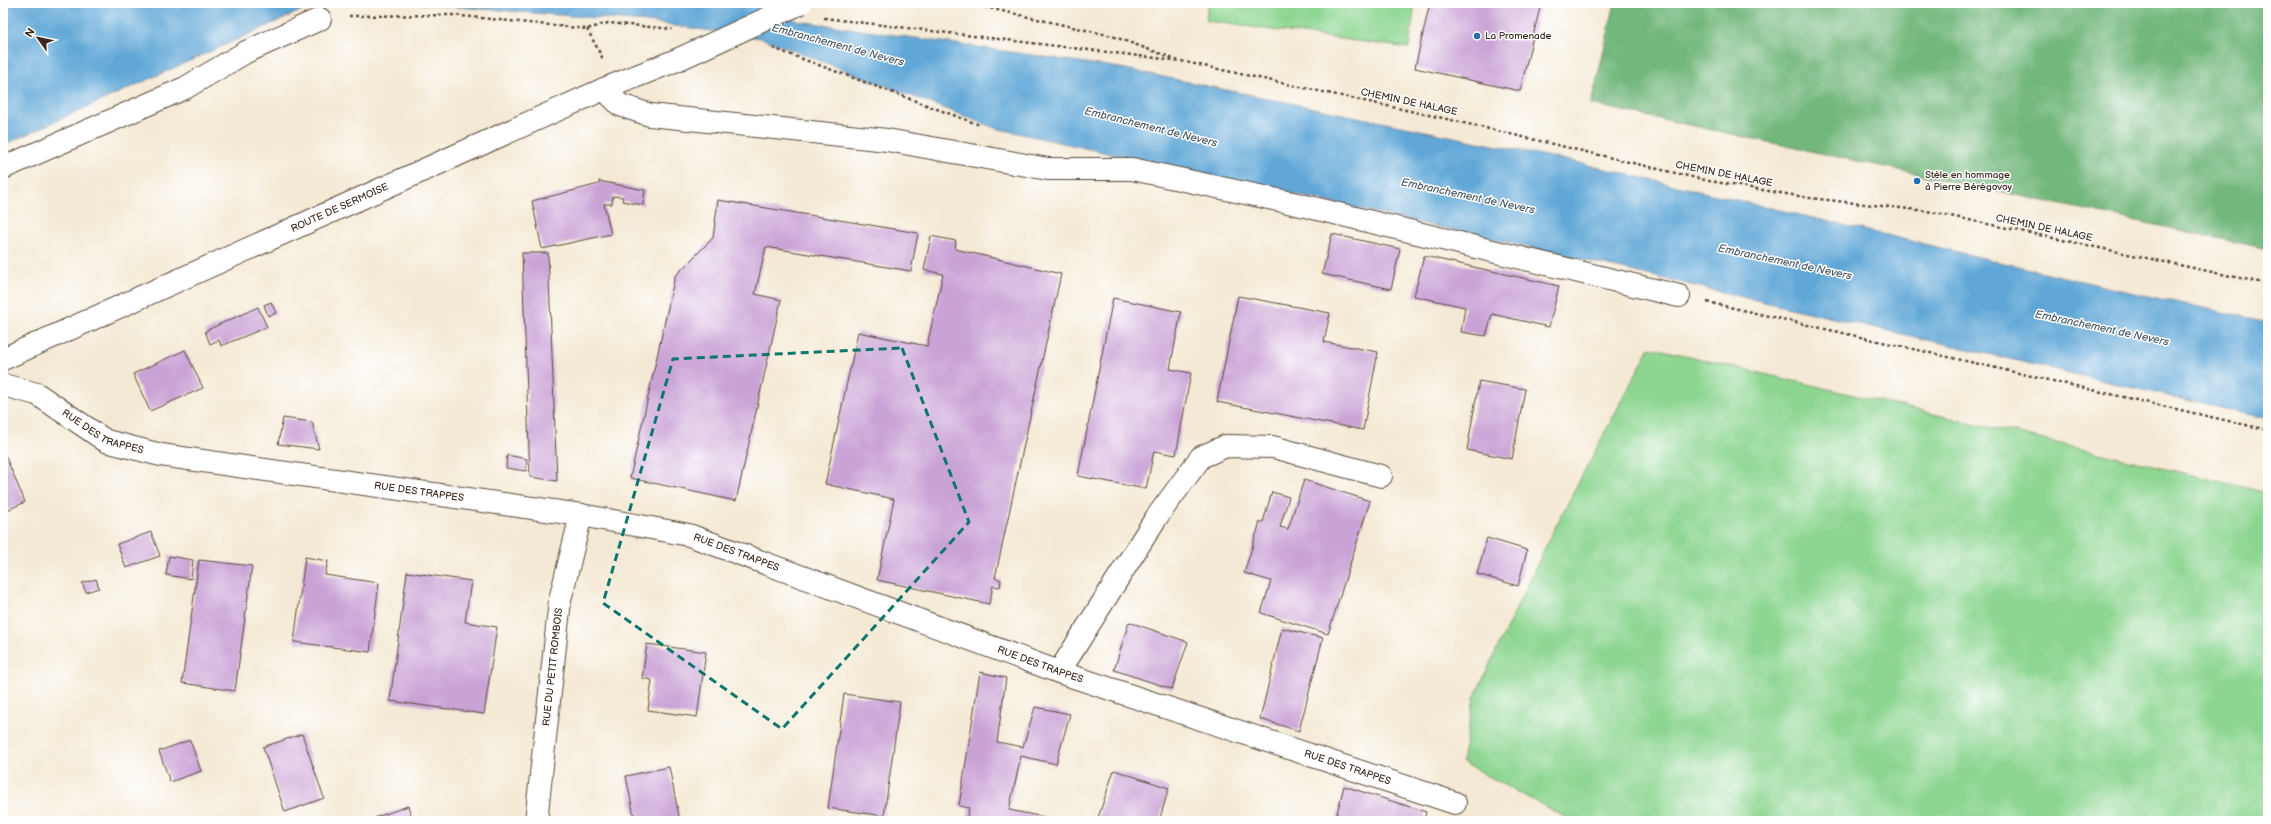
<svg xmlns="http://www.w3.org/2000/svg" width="2271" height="824" viewBox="0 0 2271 824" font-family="'Balsamiq Sans',sans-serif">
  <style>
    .green { fill: #8dd691; stroke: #648058 }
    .forest { fill: #72b77b; stroke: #56704c }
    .water { fill: #60a7d7; stroke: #4e687a }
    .building { fill: #caa3d6 }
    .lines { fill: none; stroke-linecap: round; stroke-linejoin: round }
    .minor-casing { stroke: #574739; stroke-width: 24 }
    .major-casing { stroke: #574739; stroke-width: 24 }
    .path { stroke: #574739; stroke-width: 2.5; stroke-dasharray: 3 3; stroke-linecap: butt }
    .minor { stroke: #fff; stroke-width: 22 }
    .major { stroke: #fff; stroke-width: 22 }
    .major-bridge-casing { stroke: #574739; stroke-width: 24; stroke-linecap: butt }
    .major-bridge { stroke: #fff; stroke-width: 22 }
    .marked { fill: none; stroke: #0f766e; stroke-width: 3; stroke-dasharray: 8 5; stroke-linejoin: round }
    .poi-dot { fill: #1f6fb2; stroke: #fff; stroke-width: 1.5 }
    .labels { text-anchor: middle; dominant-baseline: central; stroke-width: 3; stroke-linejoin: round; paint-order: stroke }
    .poi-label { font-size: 10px; fill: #3b2a1e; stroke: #fff; text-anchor: start }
    .street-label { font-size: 10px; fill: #3b2a1e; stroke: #fff }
    .water-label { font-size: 11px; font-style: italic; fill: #4a5c68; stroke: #fff }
  </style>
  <rect width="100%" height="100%" fill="#fff"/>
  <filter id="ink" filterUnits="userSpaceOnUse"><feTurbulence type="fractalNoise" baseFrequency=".025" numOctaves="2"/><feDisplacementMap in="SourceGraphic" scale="8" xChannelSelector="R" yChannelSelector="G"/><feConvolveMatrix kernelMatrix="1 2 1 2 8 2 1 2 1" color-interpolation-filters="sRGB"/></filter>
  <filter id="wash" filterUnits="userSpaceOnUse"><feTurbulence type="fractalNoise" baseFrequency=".012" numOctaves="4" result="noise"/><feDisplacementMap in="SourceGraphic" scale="16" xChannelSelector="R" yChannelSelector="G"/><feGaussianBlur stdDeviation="0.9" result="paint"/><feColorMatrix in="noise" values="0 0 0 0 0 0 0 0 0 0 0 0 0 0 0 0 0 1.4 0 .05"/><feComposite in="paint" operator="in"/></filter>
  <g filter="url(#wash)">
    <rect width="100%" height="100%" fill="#f4e9d4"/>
    <path class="green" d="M1208,3H1415L1409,48L1206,21Z
      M1650,347L2268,493V821H1572L1462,762L1474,698L1551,535Z"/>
    <path class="forest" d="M1615,3H2268V249L1591,104Z"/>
    <path class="water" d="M3,3H318L3,145Z
      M408,3H752L799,21L1120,68L1575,162L2115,289L2268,322V419L1493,239L995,128L761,38L648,22Z"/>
    <g id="blocks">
      <path class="building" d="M1430,3H1541L1520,91L1415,68Z
        M599,181L645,190L643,205L622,201L623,197L613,196L612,204H604L611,234L542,249L532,201L599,184Z
        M718,200L918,233L911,271L766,247L755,294L781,300L736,501L630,478L675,276L713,238Z
        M1332,234L1400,249L1391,289L1322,274Z
        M931,236L956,241L955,249L1061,274L995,578L1001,580L1000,587L993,586L989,604L877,580L894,499L825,484L858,332L927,346L943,274L924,270Z
        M522,253H548L557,481L530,477Z
        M1424,256L1559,286L1549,327L1492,314L1486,336L1461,332L1465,307L1414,296Z
        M1238,296L1330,313L1324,342L1378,352L1363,430L1217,402Z
        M1113,298L1181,312L1170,369L1191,373L1176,455L1154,451L1146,489L1078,476Z
        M271,302L276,313L268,316L264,305Z
        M258,307L267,327L221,346L219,340L210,344L205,331Z
        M185,350L203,388L150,411L133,374Z
        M1479,381L1525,389L1512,459L1467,450Z
        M283,418L312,422L319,449L278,444Z
        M5,455L25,502L3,512V456Z
        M507,455L527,459L526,471L506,468Z
        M1304,480L1370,501L1328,634L1261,613L1271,581L1244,573L1260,522H1263L1272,492L1289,497L1280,527L1288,529Z
        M151,532L160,556L126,568L117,544Z
        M1487,538L1527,550L1518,586L1477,574Z
        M169,556L193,560L191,579L166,575Z
        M305,557L328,561L325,575L379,583L370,652L294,642Z
        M199,560L252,566L235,691L182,683Z
        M407,572L471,581L465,622L497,627L484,714L390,701Z
        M96,579L99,588L86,592L82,583Z
        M3,604L6,612L3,613Z
        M1129,622L1188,642L1172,689L1114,670Z
        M1282,628L1323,638L1299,731L1260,719Z
        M647,644L706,652L697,717L648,710L652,680L642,678Z
        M980,672L1006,678L997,742L1023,747L1035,707L1070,714L1056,764L1021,756L1009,810L1054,819V821H966L969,808L959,806Z
        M844,694L900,702L884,816L828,808Z
        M302,734L324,798L285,812L263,747Z
        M190,740L201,771L170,782L159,751Z
        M669,767L680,821H635L626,776Z
        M1114,770L1169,788L1159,821H1097Z
        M1344,786L1426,812L1424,821H1335Z
        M408,806L413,821H375L374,818Z"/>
    </g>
  </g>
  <g filter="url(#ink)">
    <use href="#blocks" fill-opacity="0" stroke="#574739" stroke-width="1"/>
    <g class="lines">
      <defs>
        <g id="minor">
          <path d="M604,89L620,105L650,115L887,140L1048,169H1132L1297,204L1679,296"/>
          <path d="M3,168L185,88L246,52L320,19"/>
          <path id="s1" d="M3,385L37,394L106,441L161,455L581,515L689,535L1059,672L1455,803"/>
          <path d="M1059,672L1156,518L1201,457L1226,446L1273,447L1381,476"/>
          <path id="s2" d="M536,821L560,600L581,515"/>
        </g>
        <g id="major">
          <path id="s3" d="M3,359L604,89L677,60"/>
        </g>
      </defs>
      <use href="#minor" class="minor-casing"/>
      <use href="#major" class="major-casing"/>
      <path class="path" d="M967,3L1112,36L1175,59
        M349,16L452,15L587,29L608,23L672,29
        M824,18L1181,61L1447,119L1709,181L1810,198L1927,211L2268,284
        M587,29L603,59
        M773,48L980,125
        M1707,302L2268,430"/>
      <use href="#minor" class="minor"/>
      <use href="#major" class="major"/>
      <defs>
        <path id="major-bridge" d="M677,60L801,3"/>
      </defs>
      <use href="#major-bridge" class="major-bridge-casing"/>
      <use href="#major-bridge" class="major-bridge"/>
    </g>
  </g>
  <path class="marked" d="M902,348L969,522L782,729L603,603L673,359Z"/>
  <g class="poi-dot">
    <circle cx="1477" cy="36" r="4"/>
    <circle cx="1917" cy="181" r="4"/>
  </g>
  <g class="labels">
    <g class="poi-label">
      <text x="1485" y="36">La Promenade</text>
      <text x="1925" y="175">Stèle en hommage<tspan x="1925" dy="12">à Pierre Bérégovoy</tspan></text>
    </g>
    <g class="street-label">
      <text transform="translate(1409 102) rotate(12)">CHEMIN DE HALAGE</text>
      <text transform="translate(1724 174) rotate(11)">CHEMIN DE HALAGE</text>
      <text stroke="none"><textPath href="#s3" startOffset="369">ROUTE DE SERMOISE</textPath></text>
      <text transform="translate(2044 228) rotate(12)">CHEMIN DE HALAGE</text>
      <text stroke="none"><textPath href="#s1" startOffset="112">RUE DES TRAPPES</textPath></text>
      <text stroke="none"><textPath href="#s1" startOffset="436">RUE DES TRAPPES</textPath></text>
      <text stroke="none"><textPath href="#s1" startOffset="760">RUE DES TRAPPES</textPath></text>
      <text stroke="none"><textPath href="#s1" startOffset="1084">RUE DES TRAPPES</textPath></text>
      <text stroke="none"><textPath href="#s2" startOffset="155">RUE DU PETIT ROMBOIS</textPath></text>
      <text stroke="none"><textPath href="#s1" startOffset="1408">RUE DES TRAPPES</textPath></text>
    </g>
    <g class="water-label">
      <text transform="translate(838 45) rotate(15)">Embranchement de Nevers</text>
      <text transform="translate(1151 127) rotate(14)">Embranchement de Nevers</text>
      <text transform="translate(1468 196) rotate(12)">Embranchement de Nevers</text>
      <text transform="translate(1785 262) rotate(12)">Embranchement de Nevers</text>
      <text transform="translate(2102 328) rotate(12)">Embranchement de Nevers</text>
    </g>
  </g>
  <rect width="2271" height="824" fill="none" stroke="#fff" stroke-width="16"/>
  <g transform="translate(38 38) rotate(303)" stroke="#ffffff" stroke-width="3" paint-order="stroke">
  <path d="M0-3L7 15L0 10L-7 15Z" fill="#3b2a1e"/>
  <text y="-6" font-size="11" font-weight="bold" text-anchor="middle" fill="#3b2a1e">N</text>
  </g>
</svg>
